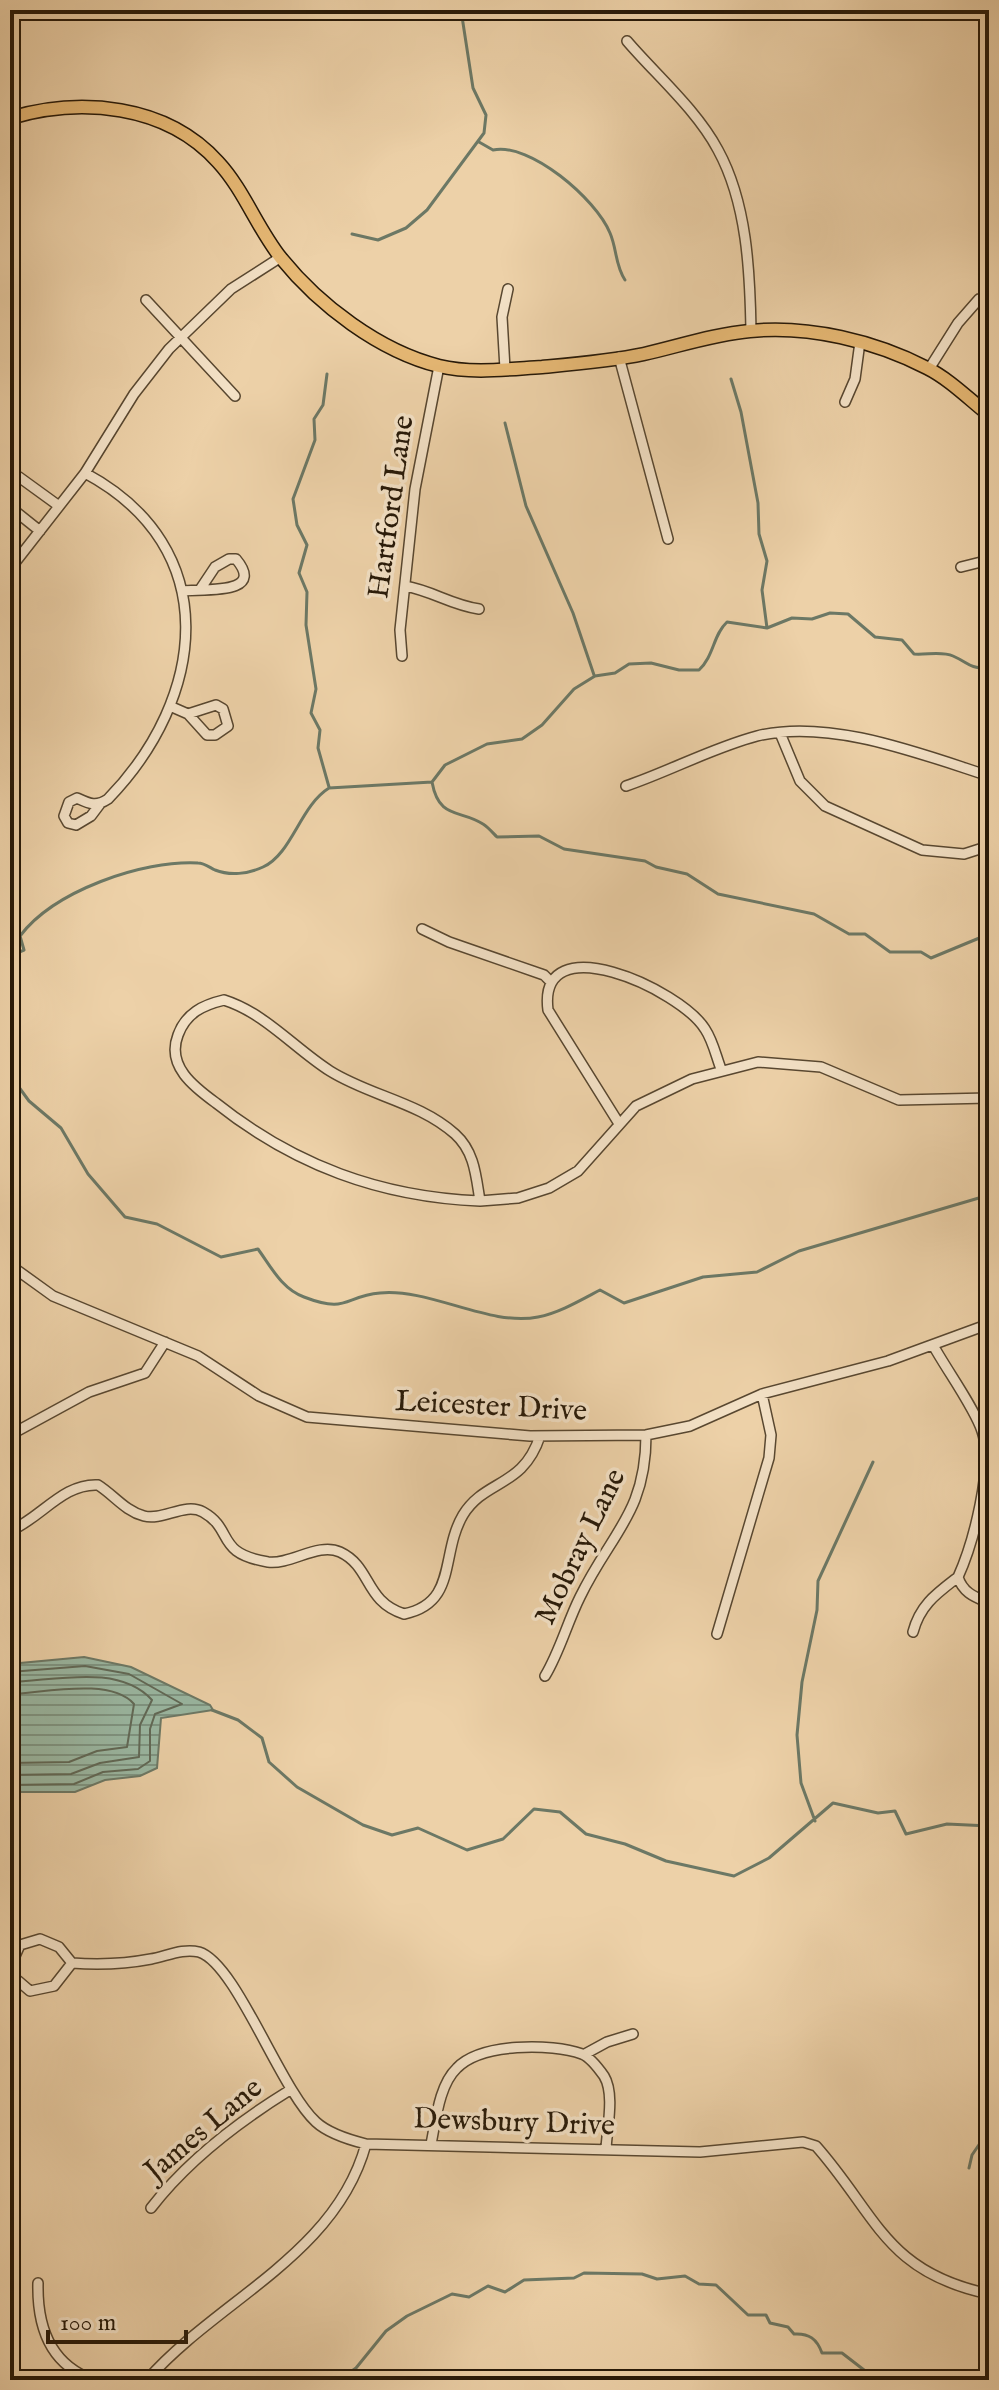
<svg xmlns="http://www.w3.org/2000/svg" width="999" height="2390" viewBox="0 0 999 2390" font-family="'IM FELL English',serif">
  <style>
    .water { fill: url(#water-rules); stroke: #6c7865; stroke-width: 2 }
    .lines { fill: none; stroke-linecap: round; stroke-linejoin: round }
    .shore { stroke: #606856; stroke-width: 2 }
    .stream { stroke: #6c7865; stroke-width: 3 }
    .minor-casing { stroke: #584730; stroke-width: 12 }
    .major-casing { stroke: #271908; stroke-width: 15 }
    .minor { stroke: #f3e1c6; stroke-width: 9 }
    .major { stroke: #e6b874; stroke-width: 12 }
    .labels { text-anchor: middle; dominant-baseline: central; stroke-width: 7; stroke-linejoin: round; paint-order: stroke }
    .street-label { font-size: 30px; fill: #271908; stroke: #f3e1c6 }
  </style>
  <defs>
    <pattern id="water-rules" width="6" height="5" patternUnits="userSpaceOnUse" patternTransform="scale(2)"><rect width="6" height="5" fill="#9ab8a3"/><path d="M0 2.5h6" fill="none" stroke="#7e9583"/></pattern>
  </defs>
  <rect width="100%" height="100%" fill="#edd1a8"/>
  <filter id="stains"><feTurbulence type="fractalNoise" baseFrequency=".0025" numOctaves="4"/><feColorMatrix values="0 0 0 0 .2 0 0 0 0 .09 0 0 0 0 .02 0 0 0 .5 -.17"/></filter>
  <radialGradient id="worn" r=".72"><stop offset=".6" stop-color="#630" stop-opacity="0"/><stop offset="1" stop-color="#630" stop-opacity=".3"/></radialGradient>
  <path class="water" d="M84,1657L131,1667L210,1705L213,1710L161,1718L157,1768L140,1776L105,1780L75,1792H10V1664Z"/>
  <g class="lines">
    <path class="shore" d="M10,1672L85,1666L129,1674L182,1704L155,1714L150,1729V1761L138,1769L103,1772L74,1784L10,1785
      M10,1682C54,1681 118,1663 152,1700L140,1725L139,1757L100,1763L71,1774L10,1775
      M10,1694C43,1693 110,1677 134,1704L127,1747L97,1751L69,1762L10,1763"/>
    <path class="stream" d="M987,10L989,11
      M479,142L493,150C530,142 596,199 610,233C617,249 615,265 625,280
      M352,234L378,240L406,228L427,210L484,133L486,115L473,88L461,10
      M327,374L323,405L314,419L315,440L293,499L297,525L307,545L299,573L307,592L306,625L316,689L311,713L320,730L318,748L329,787
      M731,379L741,412L758,503L759,534L767,561L762,590L767,628
      M505,423L526,506L573,613L594,675
      M432,782C439,820 460,809 483,824C488,827 493,833 497,837L539,836L564,849L645,861L656,867L687,874L718,894L814,914L849,934H865L890,952H921L931,958L989,934
      M10,956L24,950L20,936C54,891 142,860 198,863C204,863 209,867 215,870C230,876 248,874 263,867C292,854 300,806 329,788L432,782L445,765L487,744L522,739L542,725L574,689L595,676L615,673L629,664L651,663L679,670H699C714,656 713,635 727,622L767,628L792,618L812,619L830,613L848,614L875,637L902,640L914,654C927,655 942,651 953,656C971,664 966,667 989,669
      M10,1075L29,1101L61,1128L88,1174L125,1217L157,1224L221,1257L258,1249C271,1267 282,1289 304,1297C348,1314 344,1296 380,1293C430,1288 490,1327 538,1317C559,1313 581,1300 600,1290L624,1303L703,1277L757,1272L799,1251L989,1195
      M212,1710L238,1720L262,1738L269,1762L297,1787L363,1825L392,1835L418,1828L467,1850L503,1839L534,1809L560,1812L586,1834L625,1844L666,1861L734,1876L769,1858L833,1803L878,1813L895,1811L906,1834L947,1824L989,1826
      M815,1821L801,1783L797,1735L802,1682L817,1610L818,1581L873,1462
      M969,2168L972,2155L989,2130
      M339,2380L356,2368L386,2331L407,2316L452,2294L469,2297L488,2286L505,2292L524,2280L574,2278L584,2273L642,2274L657,2279L685,2276L699,2284L716,2285L748,2315H766L770,2323L788,2327L794,2334C809,2333 817,2339 822,2353H842L877,2380"/>
    <defs>
      <path id="minor" d="M627,41C656,75 696,109 718,150C747,203 750,271 751,331
        M146,300L235,396
        M619,357L668,539
        M505,369L502,317L508,289
        M929,369L958,323L979,299
        M845,402L855,379L860,342
        M85,473C225,548 206,698 108,799C96,807 90,804 77,798L69,802L64,816L68,823L76,825L91,816L100,804
        M10,480L19,477L59,506
        M10,507L40,531
        M961,567L989,560
        M10,569L85,473L134,394L169,349L231,289L281,257
        M405,586C433,591 451,605 479,609
        M182,591C197,588 268,597 236,559H229L215,567L201,588
        M10,640V646
        M402,656L400,630L415,489L439,366
        M172,707L188,714L207,735H215L228,726L223,709L216,705L188,714
        M780,733L800,781L825,806L922,850L964,854L989,846
        M626,786C670,771 712,748 757,736C829,718 921,754 989,776
        M422,929L449,942L544,975L550,981
        M224,1000C265,1013 294,1048 330,1071C370,1096 419,1102 455,1134C475,1152 476,1177 480,1201C380,1197 294,1165 216,1103C194,1087 166,1066 178,1035C186,1013 203,1005 224,1000Z
        M618,1122L548,1010C537,924 680,989 705,1029C713,1041 716,1056 721,1069
        M480,1201L518,1198L549,1188L578,1171L636,1106L692,1079L758,1062L821,1067L899,1100L989,1098
        M10,1265L53,1296L198,1356L259,1396L307,1417L530,1436L646,1435L690,1426L762,1394L888,1361L989,1324
        M933,1345C946,1369 974,1407 982,1431C994,1466 973,1544 958,1577C963,1593 975,1597 989,1603
        M10,1435L89,1392L145,1373L165,1342
        M10,1531C41,1518 63,1483 98,1485C114,1495 125,1511 144,1516C163,1521 185,1502 203,1512C235,1530 214,1553 268,1562C291,1565 318,1542 340,1552C372,1567 364,1601 404,1614C458,1603 440,1554 463,1515C485,1479 523,1488 540,1436
        M913,1632C920,1605 936,1594 958,1577
        M717,1634L769,1458L771,1435L762,1394
        M545,1676C560,1651 567,1623 580,1597C611,1533 646,1513 646,1435
        M40,1939L59,1947L72,1963L54,1986L30,1991L16,1979L11,1965L20,1945Z
        M72,1963C99,1965 125,1964 151,1959C167,1956 183,1948 199,1952C236,1963 280,2089 316,2122C329,2134 350,2140 366,2144L700,2152L803,2142L816,2146C877,2215 885,2272 989,2294
        M585,2054L607,2042L633,2034
        M431,2144C436,2120 439,2085 457,2068C481,2043 551,2043 582,2054C590,2057 599,2069 604,2076C615,2094 607,2128 606,2149
        M151,2208C188,2160 238,2122 290,2090
        M38,2283C37,2327 50,2365 94,2380
        M147,2380C217,2300 336,2255 366,2144"/>
      <path id="major" d="M10,118C80,97 166,104 218,162C244,190 257,228 281,258C319,305 379,351 439,366C471,374 509,369 542,367C575,364 611,361 644,354C679,346 715,334 750,331C808,325 875,341 927,368C949,379 969,399 989,415"/>
    </defs>
    <use href="#minor" class="minor-casing"/>
    <use href="#major" class="major-casing"/>
    <use href="#minor" class="minor"/>
    <use href="#major" class="major"/>
  </g>
  <g class="labels">
    <g class="street-label">
      <text transform="translate(392 507) rotate(-82)">Hartford Lane</text>
      <text transform="translate(491 1407) rotate(3)">Leicester Drive</text>
      <text transform="translate(581 1547) rotate(-64)">Mobray Lane</text>
      <text transform="translate(514 2123) rotate(2)">Dewsbury Drive</text>
      <text transform="translate(204 2130) rotate(-40)">James Lane</text>
    </g>
  </g>
  <rect width="999" height="2390" fill="none" stroke="#edd1a8" stroke-width="40"/>
  <rect x="12" y="12" width="975" height="2366" fill="none" stroke="#271908" stroke-width="4"/>
  <rect x="20" y="20" width="959" height="2350" fill="none" stroke="#271908" stroke-width="2"/>
  <path d="M48 2330v12h138v-12" fill="none" stroke="#271908" stroke-width="4"/>
  <text x="60" y="2330" font-size="24" fill="#271908" stroke="#f3e1c6" stroke-width="6" paint-order="stroke">100 m</text>
  <rect width="100%" height="100%" filter="url(#stains)"/>
  <rect width="100%" height="100%" fill="url(#worn)"/>
</svg>
